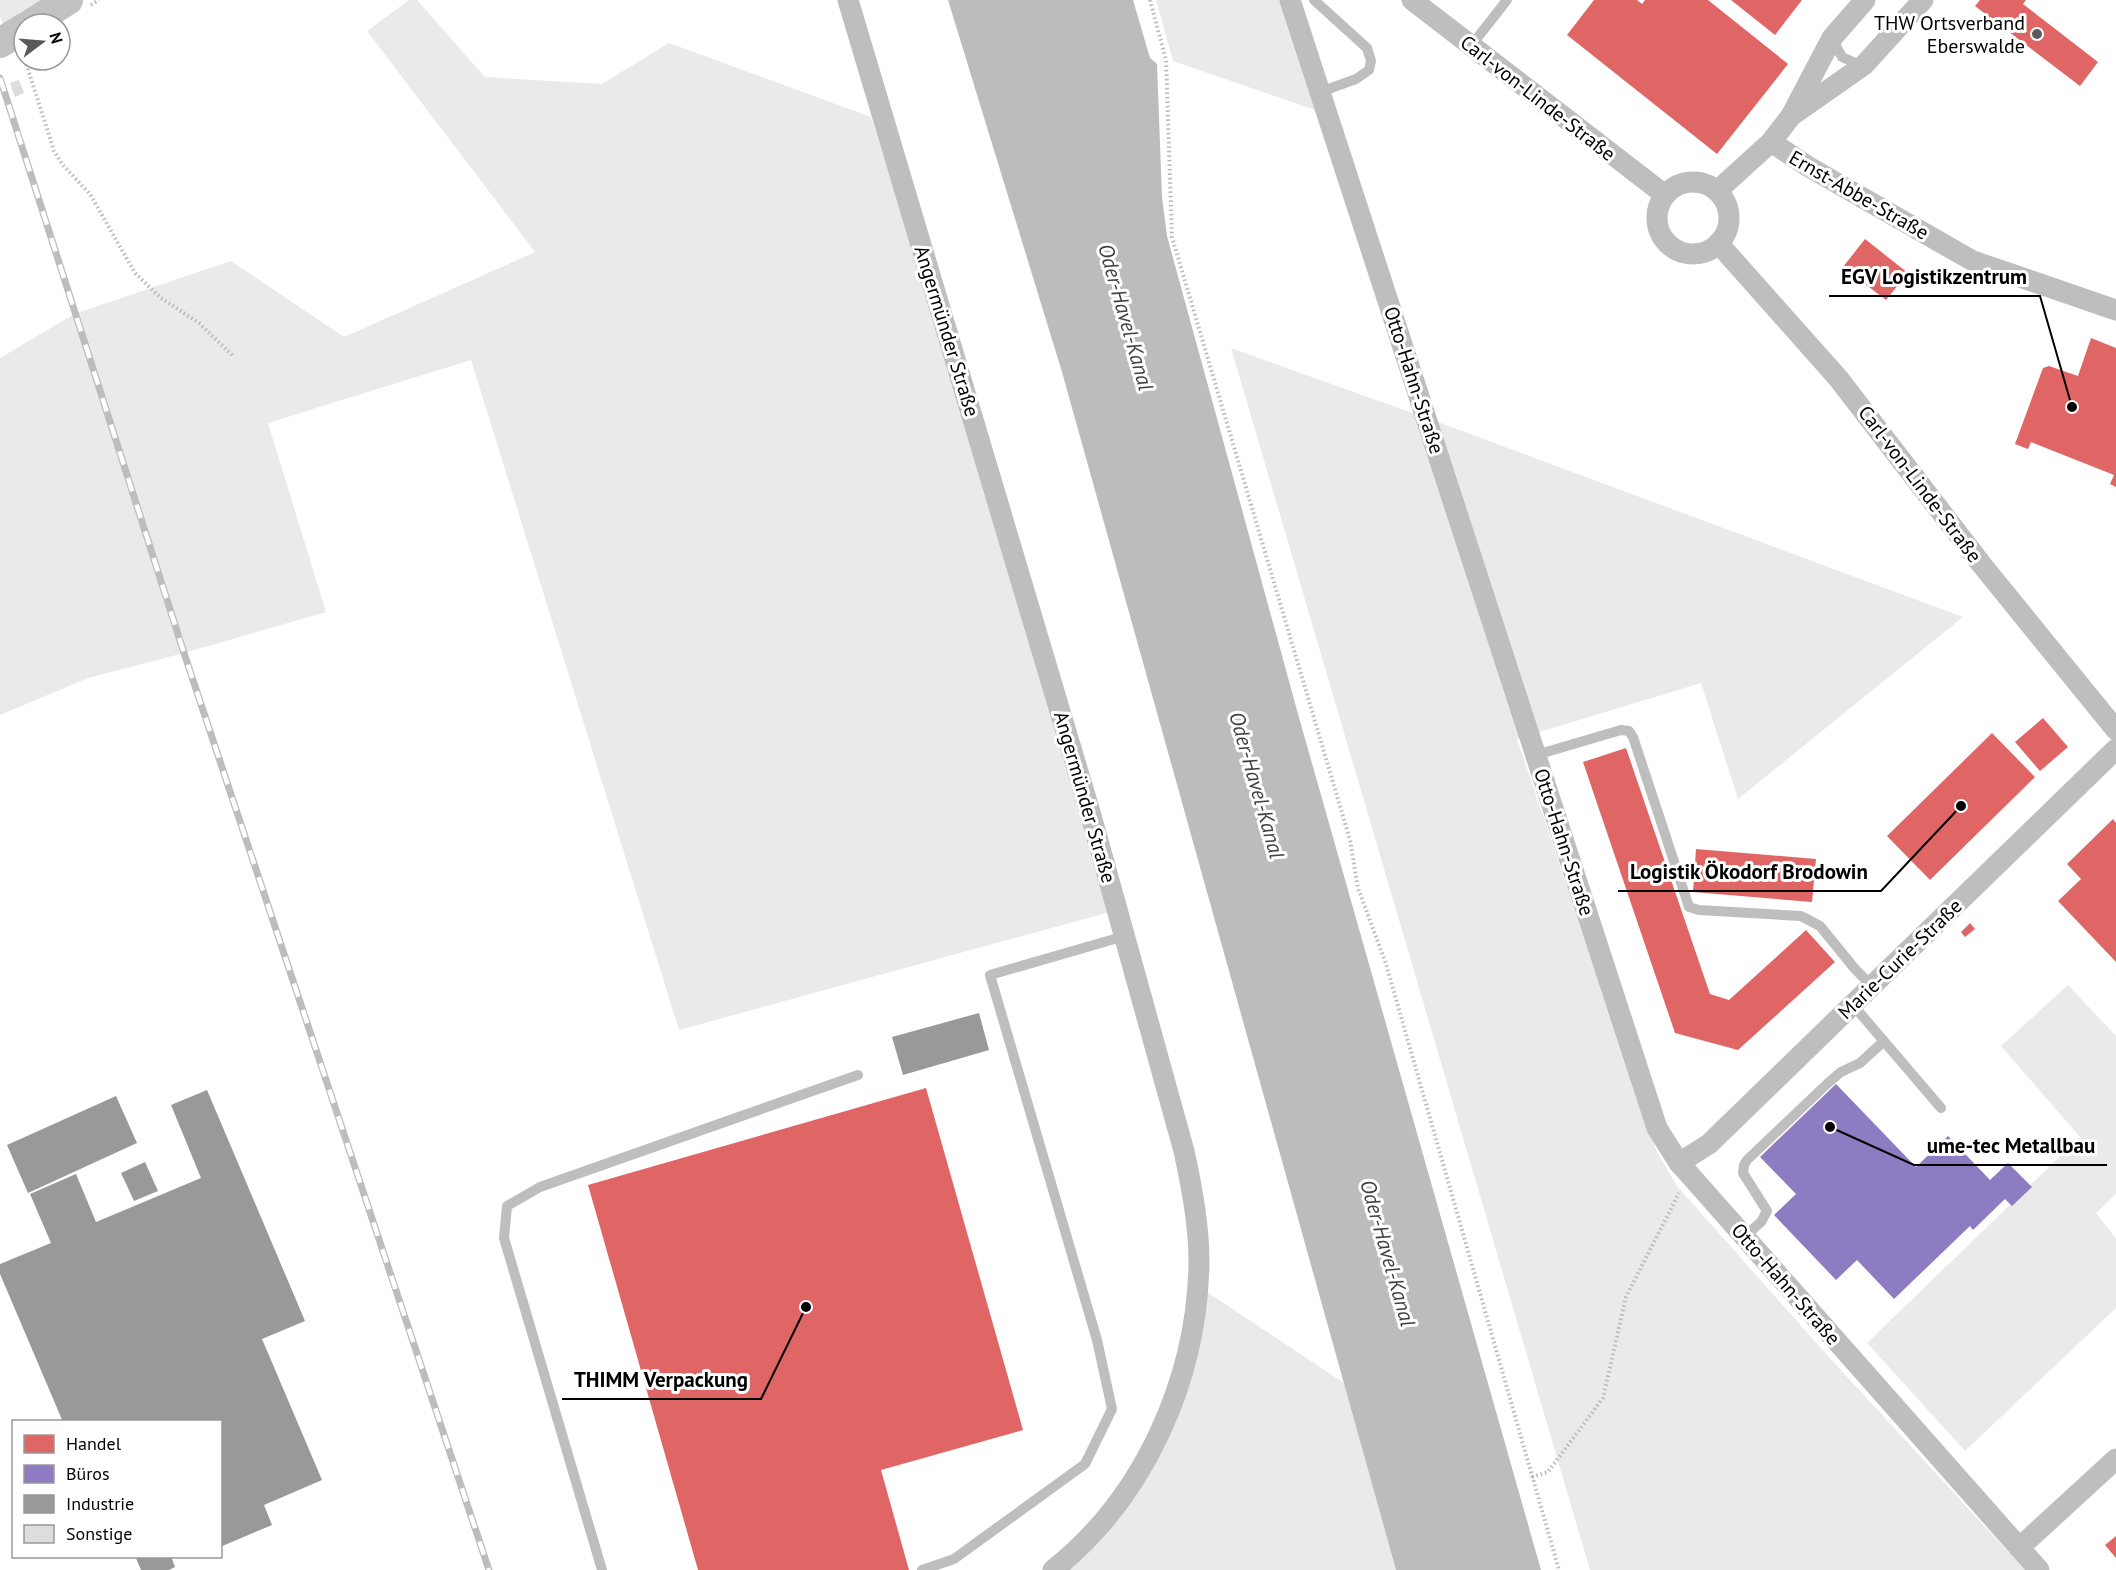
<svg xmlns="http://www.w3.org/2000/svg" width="2116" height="1570" viewBox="0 0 2116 1570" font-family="'PT Sans',sans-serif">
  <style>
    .green { fill: #eaeaea }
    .water { fill: #bcbcbc }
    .shops { fill: #e06666 }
    .offices { fill: #8e7cc3 }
    .industry { fill: #999 }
    .building { fill: #ddd }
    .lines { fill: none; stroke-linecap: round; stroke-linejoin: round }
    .path { stroke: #b8b8b8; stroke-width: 4; stroke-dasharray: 1.5 3; stroke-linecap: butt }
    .lane { stroke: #bebebe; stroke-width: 10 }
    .street { stroke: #bebebe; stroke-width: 21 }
    .secondary { stroke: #c2c2c2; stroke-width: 30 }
    .rail-casing { stroke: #bdbdbd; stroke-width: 7 }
    .rail { stroke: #fff; stroke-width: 4.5; stroke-dasharray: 14; stroke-linecap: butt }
    .poi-dot { fill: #595959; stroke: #fff; stroke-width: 2 }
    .labels { text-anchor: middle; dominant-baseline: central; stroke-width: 6; stroke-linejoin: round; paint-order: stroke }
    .poi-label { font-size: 20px; fill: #000; stroke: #fff; text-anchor: end }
    .street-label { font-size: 20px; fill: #000; stroke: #fff }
    .water-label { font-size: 21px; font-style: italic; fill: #414141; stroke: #fff }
    .leader { fill: none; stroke: #000; stroke-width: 2 }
    .callout-dot { fill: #000; stroke: #fff; stroke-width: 2 }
    .callout-label { font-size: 21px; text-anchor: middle; font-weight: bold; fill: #000; stroke: #fff; stroke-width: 6; stroke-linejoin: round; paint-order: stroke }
  </style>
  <rect width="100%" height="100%" fill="#fff"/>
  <path class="green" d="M0,0H68L7,39L0,16Z
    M409,0H417L485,77L602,84L669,43L871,117L1090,812L1117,910L679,1030L471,360L268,423L326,612L184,653L88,678L0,715V358L74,314L231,261L344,337L535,252L367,31Z
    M1156,0H1280L1315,110L1173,61Z
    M1231,348L1446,425L1963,617L1738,799L1701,683L1517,739L1657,1152L1677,1186L1827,1355L2025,1570H1590Z
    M2068,985L2116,1036V1194L2096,1213L2116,1239V1308L1965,1451L1867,1343L2080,1137L2001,1046Z
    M1198,1286L1344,1383L1396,1570H1050L1153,1446Z"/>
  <path class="water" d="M948,0H1133L1150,58L1157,64L1162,197L1167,236L1298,714L1541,1570H1396L1062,372Z"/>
  <path class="shops" d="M1594,0H1637L1642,4L1645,0H1708L1788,64L1717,154L1567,35Z
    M1731,0H1802L1775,35Z
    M1980,0H2026L2023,4L2098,62L2080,86L1975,6Z
    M1865,239L1908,273L1886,300L1843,267Z
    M2091,338L2116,348V487L2110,484L2114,475L2031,442L2028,449L2015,444L2043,368L2049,366L2078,376Z
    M2043,718L2068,747L2040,771L2015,742Z
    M1992,733L2035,777L1930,880L1887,836Z
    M1626,748L1710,994L1729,1000L1806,930L1835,962L1738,1050L1675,1033L1583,762Z
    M2113,819L2116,823V962L2058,901L2081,879L2067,864Z
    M1696,849L1816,859L1812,902L1693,892Z
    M1970,923L1975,929L1965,937L1961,932Z
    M926,1088L1023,1430L881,1470L909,1570H698L588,1185Z
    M2116,1536V1558L2105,1545Z"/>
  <path class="offices" d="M1836,1084L1916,1167L1948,1136L1990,1180L2008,1163L2032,1187L2012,1206L2005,1199L1973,1230L1970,1226L1894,1299L1857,1260L1836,1280L1774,1215L1796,1194L1760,1157Z"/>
  <path class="industry" d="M979,1013L989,1050L903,1075L892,1037Z
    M207,1090L305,1321L262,1339L322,1480L264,1505L272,1525L220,1547V1422H63L0,1274V1264L51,1243L30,1194L76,1174L96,1222L201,1178L171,1105Z
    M116,1096L137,1143L28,1193L7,1145Z
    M145,1162L158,1191L134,1201L121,1173Z
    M135,1556H171L175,1567L169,1570H141Z"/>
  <path class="building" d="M19,80L24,93L15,97L10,83Z"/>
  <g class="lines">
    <path class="path" d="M1150,0L1166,60L1172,237L1350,840L1358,888L1386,964L1559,1570
      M91,5L99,0
      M25,60L54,151L62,164L90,194L135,273L161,298L199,323L233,356
      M1532,1477L1548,1472L1603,1398L1626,1297L1679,1193"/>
    <path class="lane" d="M1314,0L1367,48L1371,61L1369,70L1356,79L1320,92
      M1832,39L1842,57L1862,66
      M1471,46L1507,0
      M1536,755L1621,730L1629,731L1633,737L1689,907L1699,910L1801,916L1820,926L1855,969L1872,986
      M1853,1005L1941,1108
      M1744,1237L1761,1222L1767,1211L1743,1173L1744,1165L1747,1160L1828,1083L1841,1072L1860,1063L1884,1041
      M602,1570L504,1238L507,1206L540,1187L858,1075
      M922,1570L954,1559L1085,1464L1112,1409L1097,1340L990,975L1125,936"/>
    <path class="street" d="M848,0L1090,812L1184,1151C1192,1188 1199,1225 1199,1263C1197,1379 1145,1497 1053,1570
      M1290,0L1657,1128L1679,1163L1689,1174L2039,1570
      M1412,0L1665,195
      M1794,114L1864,65L1923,0
      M1771,142L1809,167L1973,261L2116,310
      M1657 218a36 36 0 1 1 72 0a36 36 0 1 1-72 0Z
      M1717,191L1771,142L1791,116L1832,38L1865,0
      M1718,243L1838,378L1982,565L2116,730
      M1679,1163L1709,1144L2116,749
      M2019,1548L2116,1459"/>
    <path class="secondary" d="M31,24L68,0
      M0,43L24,28"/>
    <defs>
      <path id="rail" d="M0,78L184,653L489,1570"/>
    </defs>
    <use href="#rail" class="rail-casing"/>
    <use href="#rail" class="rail"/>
  </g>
  <circle class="poi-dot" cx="2037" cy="34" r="6"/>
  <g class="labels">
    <g class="poi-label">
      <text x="2025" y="23">THW Ortsverband<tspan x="2025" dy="23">Eberswalde</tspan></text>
    </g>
    <g class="street-label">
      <text transform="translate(1538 98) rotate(38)">Carl-von-Linde-Straße</text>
      <text transform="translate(1859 195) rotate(30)">Ernst-Abbe-Straße</text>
      <text transform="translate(947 331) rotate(73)">Angermünder Straße</text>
      <text transform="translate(1414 380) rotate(72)">Otto-Hahn-Straße</text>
      <text transform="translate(1920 484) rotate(53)">Carl-von-Linde-Straße</text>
      <text transform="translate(1085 797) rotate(74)">Angermünder Straße</text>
      <text transform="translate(1564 842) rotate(72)">Otto-Hahn-Straße</text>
      <text transform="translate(1900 959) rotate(-44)">Marie-Curie-Straße</text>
      <text transform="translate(1786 1284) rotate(49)">Otto-Hahn-Straße</text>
    </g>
    <g class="water-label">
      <text transform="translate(1126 317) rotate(74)">Oder-Havel-Kanal</text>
      <text transform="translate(1257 785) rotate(74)">Oder-Havel-Kanal</text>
      <text transform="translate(1388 1253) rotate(74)">Oder-Havel-Kanal</text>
    </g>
  </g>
  <path class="leader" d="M2072 407L2040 296H1829M1961 806L1881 891H1618M1830 1127L1914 1165H2107M806 1307L761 1399H562"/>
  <g class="callout-dot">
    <circle cx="2072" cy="407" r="6"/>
    <circle cx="1961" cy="806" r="6"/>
    <circle cx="1830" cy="1127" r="6"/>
    <circle cx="806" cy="1307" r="6"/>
  </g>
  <g class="callout-label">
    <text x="1934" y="284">EGV Logistikzentrum</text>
    <text x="1749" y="879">Logistik Ökodorf Brodowin</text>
    <text x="2011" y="1153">ume-tec Metallbau</text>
    <text x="661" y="1387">THIMM Verpackung</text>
  </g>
  <rect x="12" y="1420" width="210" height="138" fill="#ffffff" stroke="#999999" stroke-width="1.5"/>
  <rect x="24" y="1435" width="30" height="18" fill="#e06666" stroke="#999999" stroke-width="1.5"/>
  <text x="66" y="1450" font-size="18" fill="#000000">Handel</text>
  <rect x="24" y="1465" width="30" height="18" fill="#8e7cc3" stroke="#999999" stroke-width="1.5"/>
  <text x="66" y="1480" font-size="18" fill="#000000">Büros</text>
  <rect x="24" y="1495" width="30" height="18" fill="#999999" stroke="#999999" stroke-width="1.5"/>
  <text x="66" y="1510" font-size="18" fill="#000000">Industrie</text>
  <rect x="24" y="1525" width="30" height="18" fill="#dddddd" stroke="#999999" stroke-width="1.5"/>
  <text x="66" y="1540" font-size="18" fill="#000000">Sonstige</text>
  <g transform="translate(42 42) rotate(74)"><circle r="28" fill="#ffffff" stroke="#999999" stroke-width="1.5"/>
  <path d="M0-4.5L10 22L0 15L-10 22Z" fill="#595959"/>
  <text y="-9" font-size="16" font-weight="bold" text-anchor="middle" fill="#000000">N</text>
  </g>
</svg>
